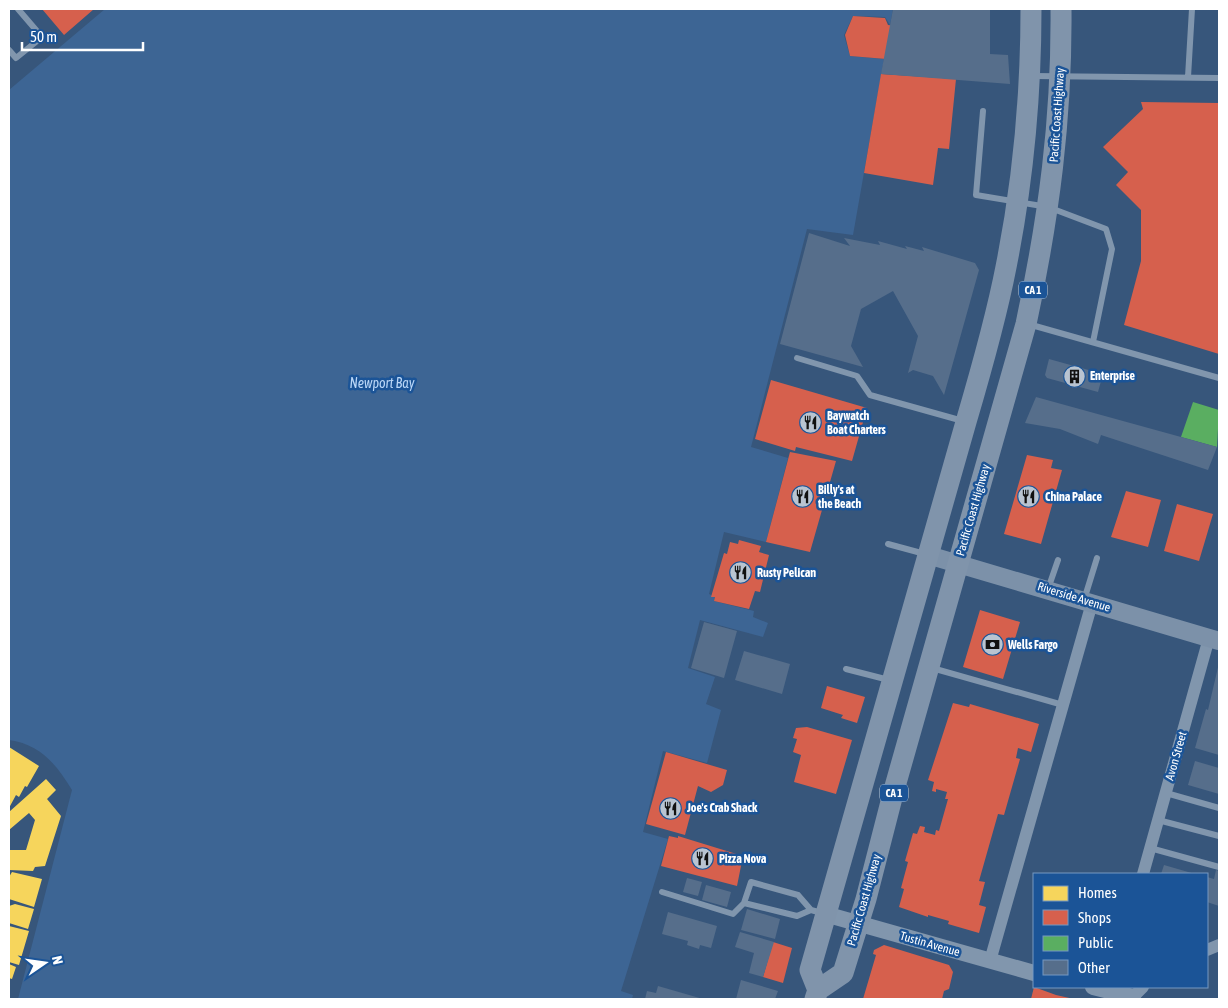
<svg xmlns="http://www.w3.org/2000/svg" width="1228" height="1008" viewBox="0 0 1228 1008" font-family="'Asap Condensed',sans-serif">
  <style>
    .water { fill: #3d6594 }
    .homes { fill: #f6d55c }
    .shops { fill: #d6604d }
    .public { fill: #5aae61 }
    .building { fill: #566e8b }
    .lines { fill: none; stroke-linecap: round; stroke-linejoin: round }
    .service { stroke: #8196ad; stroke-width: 6 }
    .minor { stroke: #8196ad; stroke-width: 12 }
    .tertiary { stroke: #8196ad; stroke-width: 16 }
    .secondary { stroke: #7c91a9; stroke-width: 18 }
    .trunk { stroke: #8094ab; stroke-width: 21 }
    .labels { text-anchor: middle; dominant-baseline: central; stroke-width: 5; stroke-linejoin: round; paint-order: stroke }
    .shield { fill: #1b5497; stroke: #bbcce0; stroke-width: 1 }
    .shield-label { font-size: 11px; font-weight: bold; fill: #fff }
    .street-label { font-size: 12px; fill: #fff; stroke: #1b5497 }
    .poi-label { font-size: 12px; font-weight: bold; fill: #fff; stroke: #1b5497; text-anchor: start }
    .water-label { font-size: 14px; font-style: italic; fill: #bbd7f7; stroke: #1b5497 }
  </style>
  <rect width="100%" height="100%" fill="#37567b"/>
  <path class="water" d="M105,9H893L890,25L885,17L853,16L844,35L850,56L884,59L853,235L807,229L751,447L788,458L766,542L724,532L709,594L715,597L714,601L754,611L753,617L768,623L763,637L700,620L688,668L715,677L706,704L721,710L707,763L663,751L643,832L668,839L621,991L633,995L632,999H18L72,790C57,765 40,744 9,740V90Z"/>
  <path class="homes" d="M9,747L39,766L27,787L25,786L19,797L16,795L9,808Z
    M46,779L56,790L47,799L61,816L45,866L35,867L33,871L9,870V850H26L35,820L29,813L9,830V812Z
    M12,872L42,879L34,907L9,899V877Z
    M15,904L34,909L28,929L9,923V906Z
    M9,926L29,931L19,965L9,962Z
    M9,964L16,967L12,979L9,978Z"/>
  <path class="shops" d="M42,9H94L64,35Z
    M853,16L885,18L888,25L896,26L901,20L931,22L937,42L927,64L897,60L894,50H889L886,59L850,56L845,35Z
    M881,74L956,79L949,149L938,148L933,185L864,173Z
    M1141,102L1219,103V354L1124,325L1141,261V210L1116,185L1128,172L1103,147L1143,109Z
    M771,380L867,408L852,461L796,447L795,451L755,439Z
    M790,452L836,461L810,552L766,542Z
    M1027,455L1053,460L1051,468L1062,470L1041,544L1004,534Z
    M1126,491L1161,500L1148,547L1111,537Z
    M1177,504L1213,514L1199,561L1164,551Z
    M739,540L761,546L759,552L769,555L760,592L755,591L749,609L714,601L715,597H711L724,553L727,554L730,542L738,544Z
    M980,610L1020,622L1003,679L963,667Z
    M827,686L865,697L857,723L841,718L843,715L821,708Z
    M953,703L969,707L970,704L1039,724L1031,752L1018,748L1016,758L1020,759L1004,815L998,814L979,881L985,882L979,905L986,907L979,933L948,924L949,921L928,915V917L899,907L904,889L901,888L908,862L905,861L913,833L917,834L920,826L925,827L924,832L935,835L936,830L939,831L948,799H945L947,792L936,789V792L932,791L934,782L928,780Z
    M807,727L852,740L836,794L794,782L801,755L793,752L797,739L793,738L796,728Z
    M666,752L727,770L723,785L711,792L698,786L685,835L646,824Z
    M669,836L678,838V836L743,856L737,886L661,866Z
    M773,942L792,948L783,983L763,977Z
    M884,945L949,965L953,972L949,989L944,991L942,999H863L876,955L873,954L874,950Z
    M1034,987L1056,995L1074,999H1031Z"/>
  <path class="public" d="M1193,402L1219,410L1217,447L1181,437Z"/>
  <path class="building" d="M893,9H990V54L1008,55L1010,84L881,74Z
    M809,233L850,246L844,238L880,245L878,241L907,249L905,246L924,251L922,247L975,263L979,270L944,395L933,376L913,370L908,373L918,336L893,291L861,309L851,346L863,367L780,344Z
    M1049,359L1103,374L1098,392L1047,378L1045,375Z
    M1036,397L1181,437L1217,447L1208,470L1101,435L1098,444L1060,429L1025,423Z
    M704,622L737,631L724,678L691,668Z
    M744,651L790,664L782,694L735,680Z
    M1219,663V755L1195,748L1206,709L1208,710Z
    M1195,761L1219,768V794L1188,785Z
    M1164,865L1195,874H1161Z
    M1216,870L1219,871V906L1207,902V877L1214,879Z
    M687,878L702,882L698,896L683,892Z
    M706,885L731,892L727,907L702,900Z
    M747,909L780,919L775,939L741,930Z
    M668,912L717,926L711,948L700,945L699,949L687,945L688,941L662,934Z
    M740,932L774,942L763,977L749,973L754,953L735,947Z
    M741,980L778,991L775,999H736Z
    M658,986L703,999H645L647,991L656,993Z"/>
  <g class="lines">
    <path class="service" d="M9,50L16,58L42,37L18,9
      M1033,76L1219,78
      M1188,77L1192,9
      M983,111L976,195L1048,207L1106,229L1112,249L1093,342
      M1028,324L1219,378
      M797,358L857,376L870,395L963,421
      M888,544L925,554
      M1048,589L1058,560
      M1084,600L1097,558
      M932,668L1063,705
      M846,669L889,680
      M1166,793L1219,808
      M1158,820L1219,836
      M1150,848L1219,867
      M662,892L733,914L744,903L751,882L798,895L811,910L822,913
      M744,903L797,916L811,910"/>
    <path class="minor" d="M1143,874L1209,638
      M1207,950L1219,945
      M990,961L1092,603
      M1133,997L1143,987"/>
    <path class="tertiary" d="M825,914L1034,973
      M1093,987L1133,997"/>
    <path class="secondary" d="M928,555L1219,641"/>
    <path class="trunk" d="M818,990L843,973L866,899L894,790L1026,324C1049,217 1062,118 1061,9
      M815,999L818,990L810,970L966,422C981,371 996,319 1006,267C1023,182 1031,95 1031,9"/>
  </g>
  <defs>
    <symbol id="building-disc" viewBox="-11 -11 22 22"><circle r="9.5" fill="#b9c4d1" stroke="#1b5497"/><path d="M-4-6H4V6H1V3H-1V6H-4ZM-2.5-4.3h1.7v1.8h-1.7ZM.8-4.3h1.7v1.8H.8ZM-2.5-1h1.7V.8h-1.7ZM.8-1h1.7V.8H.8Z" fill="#111"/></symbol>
    <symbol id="restaurant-disc" viewBox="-11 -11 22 22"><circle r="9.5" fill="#b9c4d1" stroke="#1b5497"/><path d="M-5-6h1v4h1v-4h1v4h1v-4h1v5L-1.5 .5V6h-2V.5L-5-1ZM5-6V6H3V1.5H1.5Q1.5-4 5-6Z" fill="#111"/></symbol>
    <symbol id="bank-disc" viewBox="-11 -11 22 22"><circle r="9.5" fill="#b9c4d1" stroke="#1b5497"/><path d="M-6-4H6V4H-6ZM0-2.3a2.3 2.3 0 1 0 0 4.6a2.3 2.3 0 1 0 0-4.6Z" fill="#111"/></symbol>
  </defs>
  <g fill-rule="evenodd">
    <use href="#building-disc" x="1062" y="364" width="25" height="25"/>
    <use href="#restaurant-disc" x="798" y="410" width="25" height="25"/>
    <use href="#restaurant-disc" x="790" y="484" width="25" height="25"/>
    <use href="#restaurant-disc" x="1016" y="484" width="25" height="25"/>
    <use href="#restaurant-disc" x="728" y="560" width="25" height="25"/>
    <use href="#bank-disc" x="980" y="632" width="25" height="25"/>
    <use href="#restaurant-disc" x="658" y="796" width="25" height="25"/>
    <use href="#restaurant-disc" x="690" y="846" width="25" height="25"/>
  </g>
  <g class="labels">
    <g class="shield">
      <rect x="1019" y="281.5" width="28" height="17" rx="4"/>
      <rect x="880" y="784.5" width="28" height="17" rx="4"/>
    </g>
    <g class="shield-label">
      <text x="1033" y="290">CA 1</text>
      <text x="894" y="793">CA 1</text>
    </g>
    <g class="street-label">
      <text transform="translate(1057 115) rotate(-86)">Pacific Coast Highway</text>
      <text transform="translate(973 510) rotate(-74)">Pacific Coast Highway</text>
      <text transform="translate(1074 597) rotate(17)">Riverside Avenue</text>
      <text transform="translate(1176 756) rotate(-74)">Avon Street</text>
      <text transform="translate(864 900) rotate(-74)">Pacific Coast Highway</text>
      <text transform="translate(930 944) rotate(16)">Tustin Avenue</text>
    </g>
    <g class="poi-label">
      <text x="1090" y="376">Enterprise</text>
      <text x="827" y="416">Baywatch<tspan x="827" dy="14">Boat Charters</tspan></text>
      <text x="818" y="490">Billy's at<tspan x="818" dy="14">the Beach</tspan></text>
      <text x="1045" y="497">China Palace</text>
      <text x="757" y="573">Rusty Pelican</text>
      <text x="1008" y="645">Wells Fargo</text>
      <text x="687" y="808">Joe's Crab Shack</text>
      <text x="719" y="859">Pizza Nova</text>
    </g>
    <g class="water-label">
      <text x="382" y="383">Newport Bay</text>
    </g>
  </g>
  <rect width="1228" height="1008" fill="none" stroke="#ffffff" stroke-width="20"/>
  <rect x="1033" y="873" width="175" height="115" fill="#1b5497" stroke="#7698c1"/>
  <rect x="1043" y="886" width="25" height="15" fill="#f6d55c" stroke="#7698c1"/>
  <text x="1078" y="898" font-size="15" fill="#ffffff">Homes</text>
  <rect x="1043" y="910" width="25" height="15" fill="#d6604d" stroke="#7698c1"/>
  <text x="1078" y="923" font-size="15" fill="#ffffff">Shops</text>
  <rect x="1043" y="936" width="25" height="15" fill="#5aae61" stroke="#7698c1"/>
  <text x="1078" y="948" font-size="15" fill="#ffffff">Public</text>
  <rect x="1043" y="960" width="25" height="15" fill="#566e8b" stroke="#7698c1"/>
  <text x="1078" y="973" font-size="15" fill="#ffffff">Other</text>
  <g transform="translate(45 963) rotate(77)" stroke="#1b5497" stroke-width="4" paint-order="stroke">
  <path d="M0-4L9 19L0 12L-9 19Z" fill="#ffffff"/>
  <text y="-8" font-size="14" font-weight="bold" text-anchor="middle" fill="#ffffff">N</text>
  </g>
  <path d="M22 42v8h121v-8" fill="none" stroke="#ffffff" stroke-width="2.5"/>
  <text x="30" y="42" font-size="15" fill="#ffffff" stroke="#1b5497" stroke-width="4" paint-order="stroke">50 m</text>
</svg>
